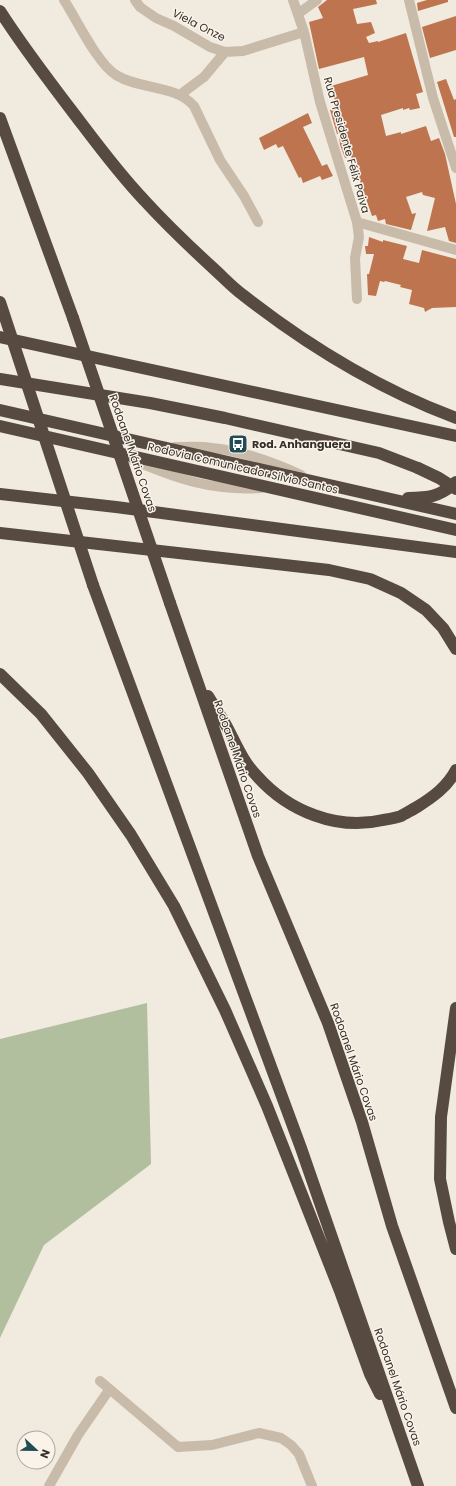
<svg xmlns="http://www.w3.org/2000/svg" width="456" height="1486" viewBox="0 0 456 1486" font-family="Poppins,sans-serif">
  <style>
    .green { fill: #b1bf9f }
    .building { fill: #be754f }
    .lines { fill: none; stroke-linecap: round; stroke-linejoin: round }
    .minor { stroke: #c8bbaa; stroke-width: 10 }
    .highway { stroke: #574a41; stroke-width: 12 }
    .highway-bridge { stroke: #574a41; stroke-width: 12 }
    .labels { text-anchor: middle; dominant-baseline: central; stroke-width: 3; stroke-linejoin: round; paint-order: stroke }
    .street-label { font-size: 11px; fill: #362f29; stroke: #f9f3ea }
    .poi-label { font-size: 11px; font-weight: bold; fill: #362f29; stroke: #f9f3ea; text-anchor: start }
  </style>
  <rect width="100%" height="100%" fill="#f1eade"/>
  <path class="green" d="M147,1003L151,1164L44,1245L0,1338V1039Z"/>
  <path class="building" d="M327,0H376L377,4L353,9L357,24L371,22L375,33L366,37L369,43L378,41V42L406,33L423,92L416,94L420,108L410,110L409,108L403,110V108L381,115L386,136L401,132V134L426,126L431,141L439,138L445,154L456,204V243L449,241L445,227L427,231L435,198L423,195L422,192L406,197L412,214L416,213L411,230L386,224L385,219L378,221L376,215L372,216L351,156L345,158L340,145L339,134H337L330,110L337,108L331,86L368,75L364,57L319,69L309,22L323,18L318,7Z
    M427,0H448V2L418,11L417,3Z
    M456,16V50L430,58L422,27Z
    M446,79L454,100L456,99V137H454L437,82Z
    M308,113L312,123L303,127L322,166L327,164L333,176L322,180L320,176L303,183L301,177L299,178L283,146L278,148L276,144L264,150L259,138Z
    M369,237L383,242V240L407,246L403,259L419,263L422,250L456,259V307L432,308L425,312L424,308L409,304L412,290L400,287L401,285L385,281L384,282L380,281L376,296L368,295L367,274H369L374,254H366L365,246H368Z"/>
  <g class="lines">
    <path class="minor" d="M64,0C77,20 97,63 116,75C140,90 175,84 194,106L220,160L244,196L258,222
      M135,0L140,7L156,18L174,26L210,47L225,52L243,51L304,32
      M293,0L304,32L320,102L357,222L359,237L355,258L357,299
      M409,0L433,98L456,168
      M299,13L317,0
      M181,94L204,77L225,52
      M357,222L456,250
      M175,447C187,447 200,446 212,448C243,451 273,462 301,475
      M133,460C177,479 212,491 261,488
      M100,1381L178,1447L212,1445L259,1433L281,1438L291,1445L299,1454L312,1486
      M49,1486L78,1435L109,1390"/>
    <path class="highway" d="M0,11C23,47 49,81 75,115C97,144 119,174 144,200C166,224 189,246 213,268C223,277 232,287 243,295C308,346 379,389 456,418
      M0,118L73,318
      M0,337L456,436
      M0,379L150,403L225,418L379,453L418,468
      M0,410L456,514
      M0,426L456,530
      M0,494L116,507L456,552
      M408,498C428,498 440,497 456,482
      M0,533L329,570L370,579L401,593L426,610L443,628L456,649
      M93,585L301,1148L418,1486
      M170,603L258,856L328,1023L362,1122L392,1226L456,1408
      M0,674L41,714L88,773L131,835L174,906L225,1010L267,1106L340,1291L370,1374L380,1394
      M208,696C214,706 221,716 227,727C236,744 243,762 257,776C288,811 337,831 383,820C389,819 396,818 401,816C406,813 412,810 417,807C433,797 447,787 456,770
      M456,1008L441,1117L440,1179L449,1222L456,1249"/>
    <path class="highway-bridge" d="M0,302L93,585
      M73,318L170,603
      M418,468L439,478L456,489"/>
  </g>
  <defs>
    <symbol id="bus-square" viewBox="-11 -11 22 22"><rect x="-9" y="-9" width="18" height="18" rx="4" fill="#224c55" stroke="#f9f3ea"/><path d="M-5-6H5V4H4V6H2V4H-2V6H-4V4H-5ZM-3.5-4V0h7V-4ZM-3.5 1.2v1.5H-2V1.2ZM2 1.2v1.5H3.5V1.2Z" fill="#fff"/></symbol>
  </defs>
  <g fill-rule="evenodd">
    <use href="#bus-square" x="227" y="433" width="22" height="22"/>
  </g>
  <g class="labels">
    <g class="street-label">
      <text transform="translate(199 25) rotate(27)">Viela Onze</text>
      <text transform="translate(347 145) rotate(74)">Rua Presidente Félix Paiva</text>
      <text transform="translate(133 453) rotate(71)">Rodoanel Mário Covas</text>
      <text transform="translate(243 468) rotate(13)">Rodovia Comunicador Silvio Santos</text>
      <text transform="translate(238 759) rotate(71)">Rodoanel Mário Covas</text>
      <text transform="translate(354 1062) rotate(71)">Rodoanel Mário Covas</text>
      <text transform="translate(398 1387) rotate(71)">Rodoanel Mário Covas</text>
    </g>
    <g class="poi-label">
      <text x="252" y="444">Rod. Anhanguera</text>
    </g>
  </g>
  <g transform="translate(36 1450) rotate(112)"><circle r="19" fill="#f9f3ea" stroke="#aba59d"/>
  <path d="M0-3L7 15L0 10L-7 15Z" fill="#224c55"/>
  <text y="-6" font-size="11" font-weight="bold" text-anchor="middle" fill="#362f29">N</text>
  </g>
</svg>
